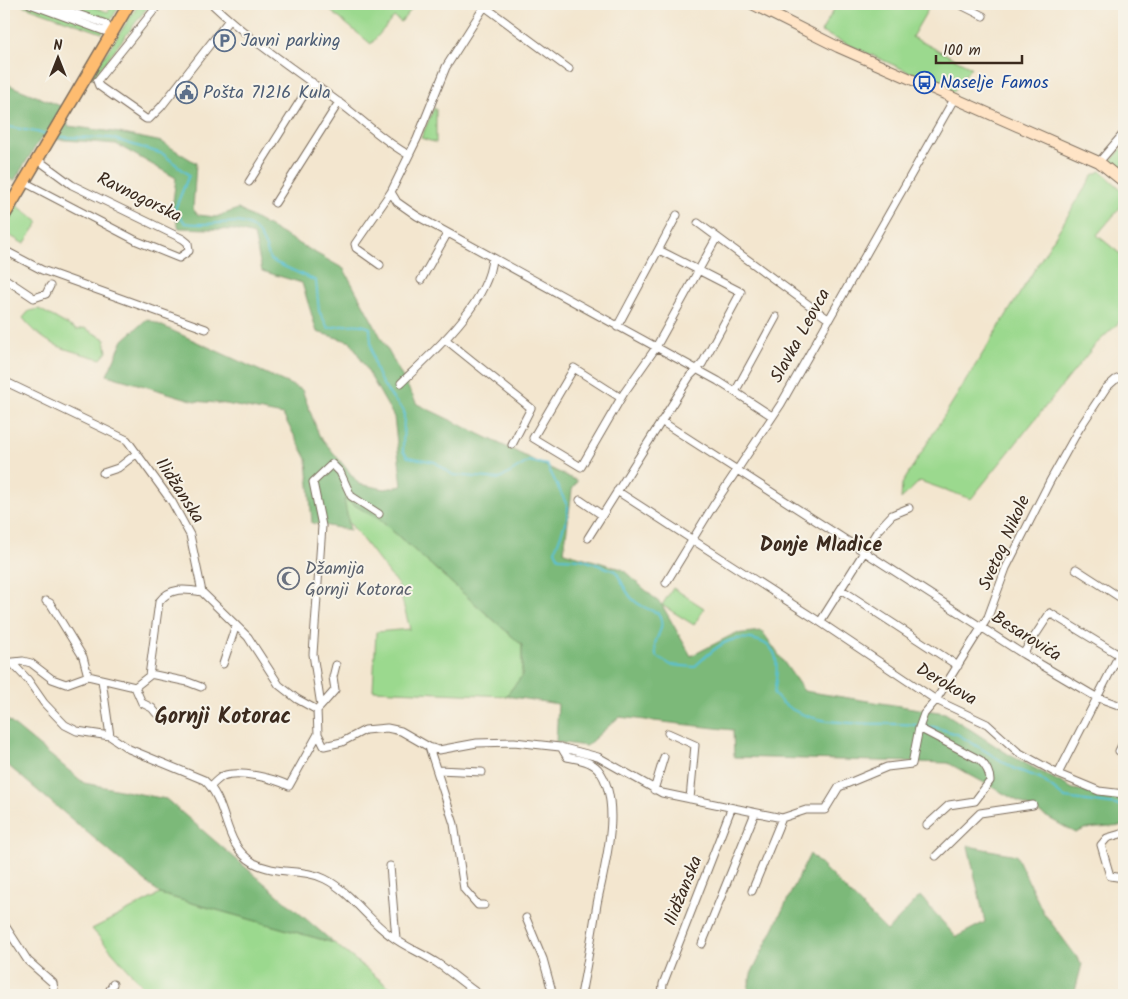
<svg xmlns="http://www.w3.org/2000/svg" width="1128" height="999" viewBox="0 0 1128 999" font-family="Kalam,sans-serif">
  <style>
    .green { fill: #9bd98e; stroke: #6b8256 }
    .forest { fill: #7cb979; stroke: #5c724c }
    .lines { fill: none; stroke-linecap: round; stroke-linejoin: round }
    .stream { stroke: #59c1d6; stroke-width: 2 }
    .street-casing { stroke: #7b6c5c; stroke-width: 9 }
    .secondary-casing { stroke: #7b6c5c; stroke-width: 12 }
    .primary-casing { stroke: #7b6c5c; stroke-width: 14 }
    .street { stroke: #fff; stroke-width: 7 }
    .secondary { stroke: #ffe4c6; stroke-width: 10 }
    .primary { stroke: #febc70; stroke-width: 11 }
    .labels { text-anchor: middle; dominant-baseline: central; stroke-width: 4; stroke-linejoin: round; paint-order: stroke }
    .service-label { font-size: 18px; fill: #4e5e75; stroke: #f7f3e8; text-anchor: start }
    .transit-label { font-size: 18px; fill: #164399; stroke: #f7f3e8; text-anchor: start }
    .street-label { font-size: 18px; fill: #3b2a1e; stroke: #f7f3e8 }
    .worship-label { font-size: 18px; fill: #5b616d; stroke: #f7f3e8; text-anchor: start }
    .quarter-label { font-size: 20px; font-weight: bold; fill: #3b2a1e; stroke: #f7f3e8 }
    .district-label { font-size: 22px; font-weight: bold; fill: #3b2a1e; stroke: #f7f3e8 }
  </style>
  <rect width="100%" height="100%" fill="#f7f3e8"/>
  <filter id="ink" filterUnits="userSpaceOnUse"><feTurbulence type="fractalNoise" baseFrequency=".02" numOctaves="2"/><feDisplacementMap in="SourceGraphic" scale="10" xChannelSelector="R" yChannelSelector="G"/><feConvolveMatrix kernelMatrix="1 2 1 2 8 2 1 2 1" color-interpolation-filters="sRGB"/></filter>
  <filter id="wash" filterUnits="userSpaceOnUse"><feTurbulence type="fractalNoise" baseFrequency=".0096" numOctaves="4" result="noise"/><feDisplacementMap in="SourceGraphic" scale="20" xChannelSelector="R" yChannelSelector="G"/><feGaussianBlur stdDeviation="1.12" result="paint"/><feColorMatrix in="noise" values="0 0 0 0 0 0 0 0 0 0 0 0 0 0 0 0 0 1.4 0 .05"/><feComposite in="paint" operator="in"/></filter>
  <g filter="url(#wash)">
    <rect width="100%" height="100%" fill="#f3e6cf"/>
    <path class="green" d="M19,4H84L108,12L113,4H121L102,33Z
      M139,4H150L93,78L91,76Z
      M322,4H416L401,22L394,17L371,44Z
      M837,4H931L912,37L971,67L953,92L821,32Z
      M434,108L436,109V143L421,138Z
      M1124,146V180L1109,168L1110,162Z
      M1101,171L1124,192V203L1097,235L1124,257V318L1095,345L971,499L920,481L901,499L902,484L1093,175Z
      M15,204L39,222L24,244L4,232V226Z
      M39,309L77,330L84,328L105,339L107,352L101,359C66,349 47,348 23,318L29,311Z
      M343,498L380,520L522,645V676L506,696L373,690L376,632L410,629L398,585L348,521Z
      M673,588L704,608L694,625L662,605Z
      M160,894L334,943L399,995H144L148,992L92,929Z"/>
    <path class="forest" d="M4,83L63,107L68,126L114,132L162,142L196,163L193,209L198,215L216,217L238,209L344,269L417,404L577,481L572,490L564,552L622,569L662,605L691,656L734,634L762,631L804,691L945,713L1008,754L1073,789L1124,797V826L1085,829L1076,833L948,763L734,757L733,730L619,717L586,746L556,742L558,704L506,696L522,676V645L380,520L344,499L350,530L312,523L307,459L283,415L226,404L195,401L107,375L123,340L147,319L302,390L319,435L359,484L385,489L402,486L394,417L351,342L317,332L302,283L262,271L254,235L235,230L179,228L172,209L176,178L116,144L41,138L14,181L4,176Z
      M4,717L84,783L166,799L334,943L160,894L4,762Z
      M968,846L1016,855L1043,912L1082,964L1074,995H747L751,974L810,854L887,931L920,896L956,937L985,922Z"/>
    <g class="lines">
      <path class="stream" d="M4,126L47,134
        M57,137L111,138L163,154L189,175L175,209L185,223C229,230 254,202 270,260L316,281L319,311L328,328C343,326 357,321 370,328C372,368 376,381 404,411L403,451L408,457L435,462L453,475L500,479L529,461L547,465L568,507L567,518L555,550L559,558L581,559L616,571C629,597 630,603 658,613C666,627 658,632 655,644C655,647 656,652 656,656L671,665L694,667C703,659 713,649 724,643C740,634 772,638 776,659C778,671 776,682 774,694C803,732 874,721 917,725
        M922,726L934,727L957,734L1015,769L1040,778L1065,798L1124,806"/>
    </g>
  </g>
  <g filter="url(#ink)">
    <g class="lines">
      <defs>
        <path id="street" d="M30,4L104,31L108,28L113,31
          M49,4L106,24L108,28
          M159,4L97,81L99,86L146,119H149L161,107L229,20
          M212,4C253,43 300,73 345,107C366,123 385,142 409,155
          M486,4L446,67L417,139L391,192L397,202L417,216L718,381L772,416
          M959,4L983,16
          M484,6L569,69
          M1099,162L1124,133
          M24,182L137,241L179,258L189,251L188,243L183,239L72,185L38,160
          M249,182L312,82
          M275,203L339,102
          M698,223L828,319
          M4,250L42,270L206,329
          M380,265L356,248L355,244L391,192
          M4,278L34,298L46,294L50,286
          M421,280L447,234
          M617,327L677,215
          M445,339L531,408L512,445
          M4,381L127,440L172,502L190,535L202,592L248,637L279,685L297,699L317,710L318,734L324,746L342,742L365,730L387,728L401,731L429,747L439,750L477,743L514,742L560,747L598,757L662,793L782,818L806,810H825L839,787L887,767L912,764L919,728L924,714L936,700L988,617L1006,568L1050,481L1079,429L1106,388L1115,380L1124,376
          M401,383C432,353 489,303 492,258
          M735,392L776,317
          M621,398L574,368L533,438L581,467L621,398L624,393L655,349L717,237
          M661,421L1023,654L1096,697L1124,707
          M103,473L118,468L136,454
          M617,491L820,622L936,700L987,724L1018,752L1058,774L1099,791L1124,794
          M580,500L602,515
          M588,538L690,376L702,364L741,292L659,250
          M1076,569L1124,600
          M666,583L713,506L781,404L954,99
          M842,590L958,666
          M46,601L50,603L83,657L88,676
          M820,622L878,530L892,515L909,508
          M1023,654L1050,613L1124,658
          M4,663L23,661L31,663L52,679L66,684L88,676L135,687L149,676L159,602C170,587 185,589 202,592
          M12,663L28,680L44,703L65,725L77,731L110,736L129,749L204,780C230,803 221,844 254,863C276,875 303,868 325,879C351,892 367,919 391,936C405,947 422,953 437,963C452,973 465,985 480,995
          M223,664L236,625
          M150,674L188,682L201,687
          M102,680L110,736
          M135,687L142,703L152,708L156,713
          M321,706L335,690L333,677L336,665
          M317,710L321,706L313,654L322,526L313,482L332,464L340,472L351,496L379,514
          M919,728L980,760C986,766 990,773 990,781L975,801L949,805L927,825
          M668,733L695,745L690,799
          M429,747L454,824L464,889L478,905H484
          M561,747L567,757C577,759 591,761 598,769C624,802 604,868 597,904C592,935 587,965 581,995
          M1119,751L1124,741
          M438,770L482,772
          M1058,774L1124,645
          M211,786C214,783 219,778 223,776C239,770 274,778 289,786L318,734
          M654,790L664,757
          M1124,833L1107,838L1101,845L1110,876L1124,878
          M936,856L980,813L1033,805
          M390,866L396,939
          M752,891L782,818
          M526,918L543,959L553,995
          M4,924L28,961L53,983L55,995
          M702,944L755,813
          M107,995L113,984
          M662,995L663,984L731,809"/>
        <path id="secondary" d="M752,4L838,47L1099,162L1124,182"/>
        <path id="primary" d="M4,216L129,4"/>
      </defs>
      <use href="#street" class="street-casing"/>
      <use href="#secondary" class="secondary-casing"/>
      <use href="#primary" class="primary-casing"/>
      <use href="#street" class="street"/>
      <use href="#secondary" class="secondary"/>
      <use href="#primary" class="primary"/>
    </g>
  </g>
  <defs>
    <symbol id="parking-ring" viewBox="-11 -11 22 22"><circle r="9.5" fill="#f7f3e8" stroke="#5c6f8a" stroke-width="1.5"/><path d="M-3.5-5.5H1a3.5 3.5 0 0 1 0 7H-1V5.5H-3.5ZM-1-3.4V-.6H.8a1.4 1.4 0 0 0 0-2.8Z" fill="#5c6f8a"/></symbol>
    <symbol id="bus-ring" viewBox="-11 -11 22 22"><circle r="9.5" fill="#f7f3e8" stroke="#1a4fb4" stroke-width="1.5"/><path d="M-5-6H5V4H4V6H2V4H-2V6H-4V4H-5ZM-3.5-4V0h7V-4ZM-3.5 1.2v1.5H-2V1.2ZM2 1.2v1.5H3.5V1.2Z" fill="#1a4fb4"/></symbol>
    <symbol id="civic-ring" viewBox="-11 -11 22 22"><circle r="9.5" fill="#f7f3e8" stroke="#5c6f8a" stroke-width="1.5"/><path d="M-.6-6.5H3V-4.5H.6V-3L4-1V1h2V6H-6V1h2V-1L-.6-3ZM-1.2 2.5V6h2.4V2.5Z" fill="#5c6f8a"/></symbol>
    <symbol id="mosque-ring" viewBox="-11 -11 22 22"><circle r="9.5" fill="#f7f3e8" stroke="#6b7280" stroke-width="1.5"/><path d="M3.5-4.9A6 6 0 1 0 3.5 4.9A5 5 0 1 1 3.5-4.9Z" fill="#6b7280"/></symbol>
  </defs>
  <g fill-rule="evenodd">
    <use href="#parking-ring" x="212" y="28" width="25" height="25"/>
    <use href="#bus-ring" x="912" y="70" width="25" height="25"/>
    <use href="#civic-ring" x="174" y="80" width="25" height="25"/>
    <use href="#mosque-ring" x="276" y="566" width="25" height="25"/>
  </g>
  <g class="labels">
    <g class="service-label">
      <text x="241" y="41">Javni parking</text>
      <text x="203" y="93">Pošta 71216 Kula</text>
    </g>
    <g class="transit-label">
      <text x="940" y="83">Naselje Famos</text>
    </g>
    <g class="street-label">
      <text transform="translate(139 198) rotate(26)">Ravnogorska</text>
      <text transform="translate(801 336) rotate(-61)">Slavka Leovca</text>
      <text transform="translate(179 491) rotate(57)">Ilidžanska</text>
      <text transform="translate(1005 543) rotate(-66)">Svetog Nikole</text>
      <text transform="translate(1026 637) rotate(32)">Besarovića</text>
      <text transform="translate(946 685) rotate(30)">Derokova</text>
      <text transform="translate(684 891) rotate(-68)">Ilidžanska</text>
    </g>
    <g class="worship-label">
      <text x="305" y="569">Džamija<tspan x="305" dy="21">Gornji Kotorac</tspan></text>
    </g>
    <g class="quarter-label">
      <text x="821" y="546">Donje Mladice</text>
    </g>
    <g class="district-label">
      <text x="223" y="717">Gornji Kotorac</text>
    </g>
  </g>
  <rect width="1128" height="999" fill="none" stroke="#f7f3e8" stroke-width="20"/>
  <g transform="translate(58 58)" stroke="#f7f3e8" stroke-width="4" paint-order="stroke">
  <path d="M0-4L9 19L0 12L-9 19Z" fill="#3b2a1e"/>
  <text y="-8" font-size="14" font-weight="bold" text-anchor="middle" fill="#3b2a1e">N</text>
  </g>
  <path d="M936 55v8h86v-8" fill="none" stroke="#3b2a1e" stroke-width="2.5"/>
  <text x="943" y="55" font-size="15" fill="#3b2a1e" stroke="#f7f3e8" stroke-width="4" paint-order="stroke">100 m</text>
</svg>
